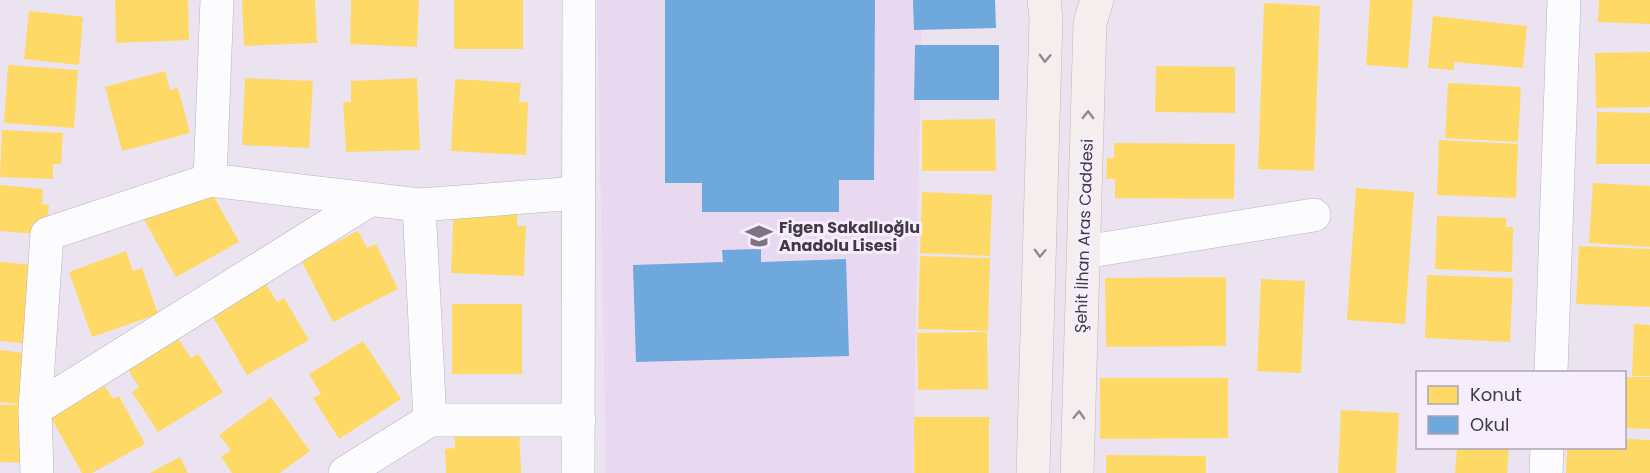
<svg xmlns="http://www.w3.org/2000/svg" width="1650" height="473" viewBox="0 0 1650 473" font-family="Poppins,sans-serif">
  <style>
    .built { fill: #e8d9f1 }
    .homes { fill: #ffd966 }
    .schools { fill: #6fa8dc }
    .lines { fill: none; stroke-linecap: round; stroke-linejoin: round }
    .minor-casing { stroke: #b9b3bd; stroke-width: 34 }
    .major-casing { stroke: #c3b6bb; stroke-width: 34 }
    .minor { stroke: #fcfbfd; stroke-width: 33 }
    .major { stroke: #f4eeee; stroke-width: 33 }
    .oneway { stroke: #918b91 }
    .labels { text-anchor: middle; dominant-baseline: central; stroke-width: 6; stroke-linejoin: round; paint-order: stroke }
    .poi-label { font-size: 16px; font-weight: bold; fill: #403a45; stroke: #f6edfd; text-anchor: start }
    .street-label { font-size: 16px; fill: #403a45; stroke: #f6edfd }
  </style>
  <rect width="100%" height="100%" fill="#ece3f1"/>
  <path class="built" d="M597,0H922L913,473H606Z"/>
  <path class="homes" d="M115,0H188L189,40L116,43Z
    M242,0H315L317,43L244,46Z
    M351,0H419L417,47L350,44Z
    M454,0H523V49H454Z
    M1370,0H1413L1408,68L1366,65Z
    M1599,0H1650V24L1598,22Z
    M1264,3L1320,6L1314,171L1258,169Z
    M29,11L83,17L79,65L24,59Z
    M1433,16L1527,26L1523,68L1454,62V70L1428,68Z
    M1650,52V107L1596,108L1595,53Z
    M8,65L78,70L74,128L4,123Z
    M1156,66L1235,67V113L1155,112Z
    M165,71L170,90L178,88L190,133L122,151L105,87Z
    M245,78L313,81L309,148L242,145Z
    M417,78L420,150L346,152L343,102H351V81Z
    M455,79L521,83L519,102H528L526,155L451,151Z
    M1448,83L1521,87L1518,142L1445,138Z
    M1597,112L1650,113V164H1596Z
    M995,119L996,171H922V120Z
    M2,130L63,133L61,164H53V179L0,177Z
    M1439,140L1518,144L1516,198L1437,195Z
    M1114,143L1235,144L1234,199L1115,198V179H1106L1107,158H1114Z
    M1593,183L1650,186V247L1589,243Z
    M0,185L43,189L42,204L49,205L46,235L0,231Z
    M198,188L204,200L213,195L239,242L176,277L143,218Z
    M1356,188L1414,192L1405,324L1347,320Z
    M922,192L992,195L990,256L920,253Z
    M454,203L518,206L517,226H526L524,276L451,273Z
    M1437,216L1506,218V227H1513L1512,272L1435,269Z
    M358,231L367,248L376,244L398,289L333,322L301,260Z
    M1579,246L1650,249V307L1576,304Z
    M126,251L133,271L142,268L158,314L92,337L69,272Z
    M920,256L990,258L988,331L918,329Z
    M0,262L35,265L30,344L0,341Z
    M1427,275L1513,278L1510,342L1425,338Z
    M1226,277V346L1106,347L1105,278Z
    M1261,279L1305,281L1301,373L1257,371Z
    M266,284L277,302L284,298L309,340L247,375L212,315Z
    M452,304H522V374H452Z
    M1634,324L1650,325V376H1632Z
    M987,332L988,389L918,390L917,333Z
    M177,337L191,358L198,354L223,392L158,432L132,392L139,387L127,368Z
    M363,341L401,399L339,439L313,398L321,394L309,374Z
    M0,350L31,354L25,405L0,402Z
    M1624,377H1650V429L1624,428Z
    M1100,378H1228V438L1100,439Z
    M105,386L113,399L119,396L145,444L92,473H82L50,416Z
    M271,397L310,451L280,473H232L221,457L231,450L219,435Z
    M0,405H24L23,463L0,462Z
    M1341,410L1399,413L1396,473H1338Z
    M914,417H989V473H914Z
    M519,427L521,473H446L445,449L455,448L454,429Z
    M1624,439L1650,440V473H1566L1567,448H1624Z
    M1457,448H1509L1507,473H1455Z
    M1106,455L1206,456V473H1106Z
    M180,457L188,473H150Z"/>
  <path class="schools" d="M665,0H875L874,180H839V212H702V183H665Z
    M913,0H995L996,28L914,30Z
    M915,45H999V100H914Z
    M761,249V262L846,259L849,356L636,362L633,265L723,262L722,250Z"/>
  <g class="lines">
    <defs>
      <path id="minor" d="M210,180L419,205
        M1084,252L1314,215
        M1551,372L1564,0
        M35,409L371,199
        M430,420L419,205L579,193
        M37,473L35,409L47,234L210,180L217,0
        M345,473L430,420H579
        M578,473L579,0
        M1546,473L1547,448"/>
      <path id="major" d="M1033,473L1046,18L1044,0
        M1077,473L1090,23L1097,0"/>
    </defs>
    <use href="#minor" class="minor-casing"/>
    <use href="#major" class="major-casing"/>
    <use href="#minor" class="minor"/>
    <use href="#major" class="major"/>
  </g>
  <defs><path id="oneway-chevron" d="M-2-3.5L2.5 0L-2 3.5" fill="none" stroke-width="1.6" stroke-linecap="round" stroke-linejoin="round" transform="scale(1.5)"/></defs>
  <g class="oneway">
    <use href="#oneway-chevron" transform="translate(1045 58) rotate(92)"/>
    <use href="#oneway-chevron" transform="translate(1088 115) rotate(-89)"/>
    <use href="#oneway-chevron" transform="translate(1040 253) rotate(92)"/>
    <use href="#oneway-chevron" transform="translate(1079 415) rotate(-88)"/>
  </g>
  <defs>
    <symbol id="school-bare" viewBox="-9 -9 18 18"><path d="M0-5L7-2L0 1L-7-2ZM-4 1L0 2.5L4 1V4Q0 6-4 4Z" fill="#7c7581" stroke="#f6edfd" stroke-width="2.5" paint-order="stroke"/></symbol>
  </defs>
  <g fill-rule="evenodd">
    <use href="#school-bare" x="740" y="217" width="38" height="38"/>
  </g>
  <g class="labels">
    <g class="poi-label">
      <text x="779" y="227">Figen Sakallıoğlu<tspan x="779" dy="18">Anadolu Lisesi</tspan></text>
    </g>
    <g class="street-label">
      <text transform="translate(1084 236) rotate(-88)">Şehit İlhan Aras Caddesi</text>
    </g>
  </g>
  <rect x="1416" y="371" width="210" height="78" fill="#f6edfd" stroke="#ada5b3" stroke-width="1.5"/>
  <rect x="1428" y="386" width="30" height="18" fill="#ffd966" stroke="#ada5b3" stroke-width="1.5"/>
  <text x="1470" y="401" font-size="18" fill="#403a45">Konut</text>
  <rect x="1428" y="416" width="30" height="18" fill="#6fa8dc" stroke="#ada5b3" stroke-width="1.5"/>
  <text x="1470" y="431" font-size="18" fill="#403a45">Okul</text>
</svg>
